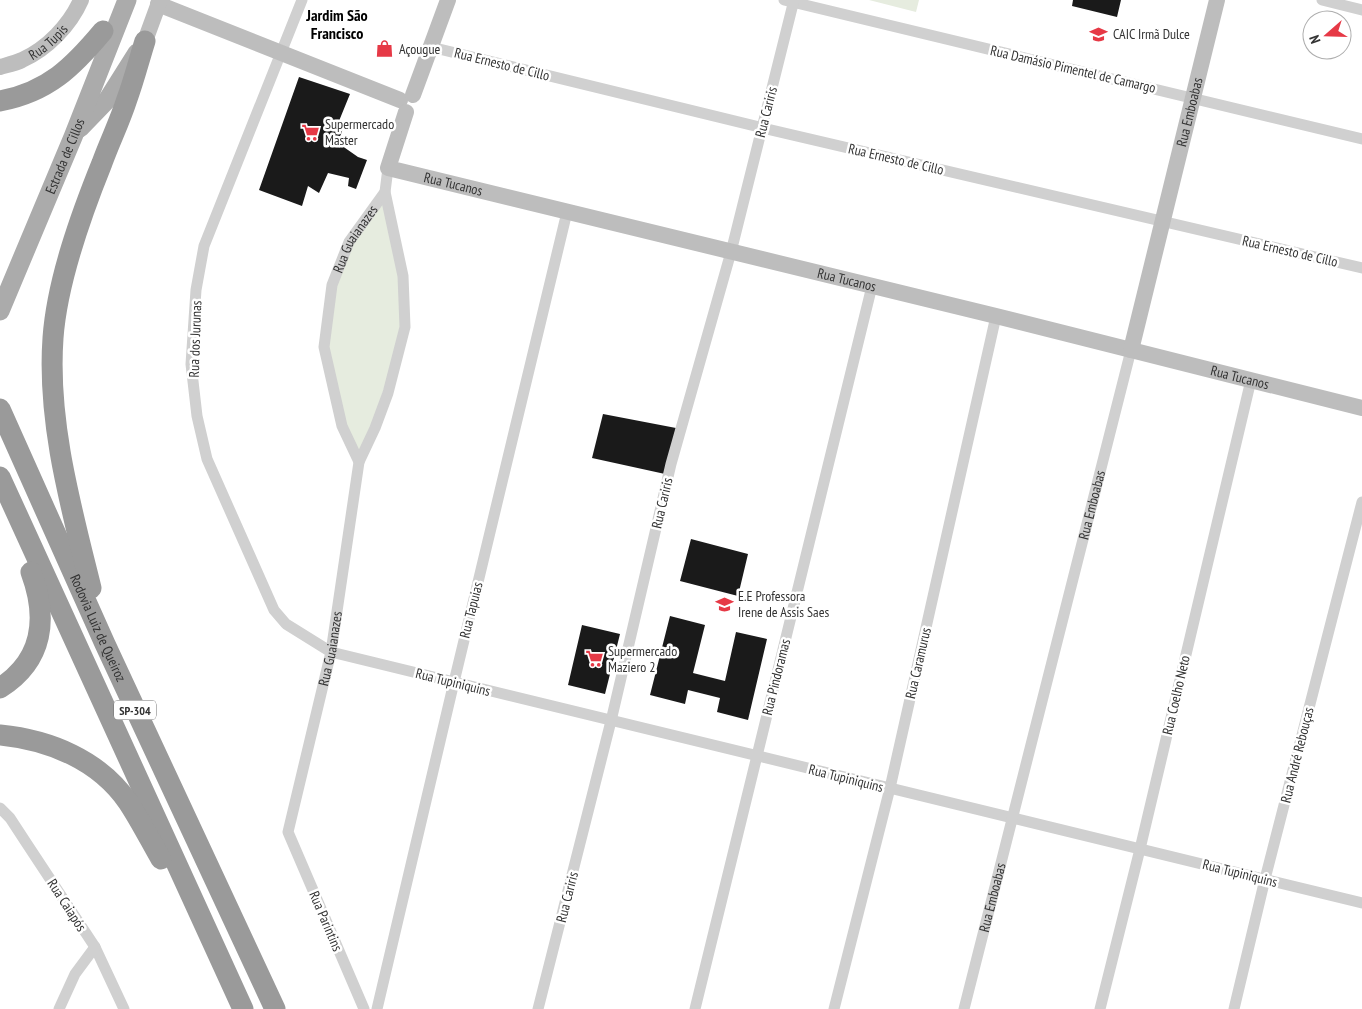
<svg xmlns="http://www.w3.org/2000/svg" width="1362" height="1009" viewBox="0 0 1362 1009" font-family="'PT Sans Narrow',sans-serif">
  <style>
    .green { fill: #e6ecdf }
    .building { fill: #1a1a1a }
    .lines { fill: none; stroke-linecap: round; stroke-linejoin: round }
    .street { stroke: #d0d0d0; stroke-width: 11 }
    .secondary { stroke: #bdbdbd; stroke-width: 16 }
    .primary { stroke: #ababab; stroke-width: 19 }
    .highway { stroke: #9a9a9a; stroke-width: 21 }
    .labels { text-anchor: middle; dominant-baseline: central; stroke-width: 5; stroke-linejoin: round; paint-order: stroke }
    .shield { fill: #fff; stroke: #707070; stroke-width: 1 }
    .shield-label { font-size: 12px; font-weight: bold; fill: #333 }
    .poi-label { font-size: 14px; fill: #333; stroke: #fff; text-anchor: start }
    .street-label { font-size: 14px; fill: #333; stroke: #fff }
    .quarter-label { font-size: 16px; font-weight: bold; fill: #000; stroke: #fff }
  </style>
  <rect width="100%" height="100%" fill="#fff"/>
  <path class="green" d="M869,0H919L916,12Z
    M385,192L403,276L405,327L359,462L342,426L324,347L332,285L349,242Z"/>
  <path class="building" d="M1073,0H1121L1117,17L1072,6Z
    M299,77L350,94L339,121L345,122L338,143L358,157L367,160L356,189L348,186L349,178L328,173L319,193L308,186L302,206L259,190Z
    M603,414L676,428L665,474L592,458Z
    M691,539L748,554L738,596L680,581Z
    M670,616L705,625L693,673L725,681L736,632L767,639L748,720L717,712L720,698L688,690L685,704L650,695Z
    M582,625L620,634L605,694L568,685Z"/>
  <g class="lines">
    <g class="street">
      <path d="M302,0L204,246L196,290L191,364L197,416L207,459L274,610L286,624L331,652L1362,903"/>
      <path d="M784,0L1362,139"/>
      <path d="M1322,0L1362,10"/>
      <path d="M431,47L763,128L1362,268"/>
      <path id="s1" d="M359,462L342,426L324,347L332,285L349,242L385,192"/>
      <path d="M0,808L10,818L27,844L95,947L124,1009"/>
      <path d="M59,1009L75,974L95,947"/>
      <path id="s2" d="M364,1009L288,832L331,652L359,462L375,428L388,393L405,327L403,276L385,192L388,168"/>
      <path d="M377,1009L454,682L567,212"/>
      <path d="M538,1009L611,721L671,464L731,252L794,0"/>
      <path d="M695,1009L872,286"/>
      <path d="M834,1009L890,788L996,316"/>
      <path id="s3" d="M964,1009L1131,350"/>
      <path d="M1100,1009L1140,849L1251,380"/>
      <path d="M1234,1009L1265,879L1362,502"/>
    </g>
    <g class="secondary">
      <path d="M158,4L400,100"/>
      <path d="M145,41L160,0"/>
      <path id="s4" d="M0,67C7,65 16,63 22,60C47,49 70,25 81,0"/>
      <path d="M413,95L448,0"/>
      <path id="s5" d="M406,112L388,168L996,316L1362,408"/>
      <path id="s6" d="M1131,350L1217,0"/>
    </g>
    <g class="primary">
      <path d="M80,128L108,99L137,53"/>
      <path id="s7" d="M0,311L73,137L127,0"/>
    </g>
    <g class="highway">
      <path d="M0,101C48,92 73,67 103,31"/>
      <path id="s8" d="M0,409L105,644L275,1009"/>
      <path d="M0,477L243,1009"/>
      <path d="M91,588C71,507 47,422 53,338C57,281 81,215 102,163C110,141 120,121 127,99C134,80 139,60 145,41"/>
      <path d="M0,688C44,660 48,618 31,572"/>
      <path d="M0,735C50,740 99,760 128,802C140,820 150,840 161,859"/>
    </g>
  </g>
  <defs>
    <symbol id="school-bare" viewBox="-9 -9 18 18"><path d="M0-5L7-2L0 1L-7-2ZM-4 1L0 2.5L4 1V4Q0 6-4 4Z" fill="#e63946" stroke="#fff" stroke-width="2.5" paint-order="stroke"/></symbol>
    <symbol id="shop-bare" viewBox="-9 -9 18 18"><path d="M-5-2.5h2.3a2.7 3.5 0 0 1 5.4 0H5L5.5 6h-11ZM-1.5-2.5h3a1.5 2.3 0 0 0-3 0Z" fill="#e63946" stroke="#fff" stroke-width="2.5" paint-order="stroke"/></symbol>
    <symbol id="supermarket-bare" viewBox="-9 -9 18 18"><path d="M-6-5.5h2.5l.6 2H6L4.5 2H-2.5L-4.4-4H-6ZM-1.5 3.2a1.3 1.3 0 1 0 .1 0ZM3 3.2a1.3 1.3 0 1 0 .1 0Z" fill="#e63946" stroke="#fff" stroke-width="2.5" paint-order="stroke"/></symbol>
  </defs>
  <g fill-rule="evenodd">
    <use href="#school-bare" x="1086" y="22" width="25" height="25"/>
    <use href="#shop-bare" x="372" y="36" width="25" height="25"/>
    <use href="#supermarket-bare" x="298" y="120" width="25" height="25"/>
    <use href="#school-bare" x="712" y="592" width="25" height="25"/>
    <use href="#supermarket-bare" x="582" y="646" width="25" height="25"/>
  </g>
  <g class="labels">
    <rect class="shield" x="114" y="700.5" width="42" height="19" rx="4"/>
    <g class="shield-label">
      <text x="135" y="710">SP-304</text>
    </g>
    <g class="poi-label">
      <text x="1113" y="34">CAIC Irmã Dulce</text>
      <text x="399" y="49">Açougue</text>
      <text x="325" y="124">Supermercado<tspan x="325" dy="16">Master</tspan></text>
      <text x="738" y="596">E.E Professora<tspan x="738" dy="16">Irene de Assis Saes</tspan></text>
      <text x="608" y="651">Supermercado<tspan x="608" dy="16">Maziero 2</tspan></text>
    </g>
    <g class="street-label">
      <text stroke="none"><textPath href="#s4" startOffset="55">Rua Tupis</textPath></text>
      <text transform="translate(502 64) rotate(14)">Rua Ernesto de Cillo</text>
      <text transform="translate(1073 69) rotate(13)">Rua Damásio Pimentel de Camargo</text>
      <text transform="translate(766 112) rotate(-76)">Rua Cariris</text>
      <text stroke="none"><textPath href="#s6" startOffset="245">Rua Emboabas</textPath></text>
      <text stroke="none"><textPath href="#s7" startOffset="168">Estrada de Cillos</textPath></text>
      <text transform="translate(896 159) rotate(13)">Rua Ernesto de Cillo</text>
      <text stroke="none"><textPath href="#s5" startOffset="126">Rua Tucanos</textPath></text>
      <text stroke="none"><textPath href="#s1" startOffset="235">Rua Guaianazes</textPath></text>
      <text transform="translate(1290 251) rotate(13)">Rua Ernesto de Cillo</text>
      <text stroke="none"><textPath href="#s5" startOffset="531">Rua Tucanos</textPath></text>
      <text transform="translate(195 339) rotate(-88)">Rua dos Jurunas</text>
      <text stroke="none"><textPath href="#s5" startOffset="936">Rua Tucanos</textPath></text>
      <text transform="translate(662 503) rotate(-77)">Rua Cariris</text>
      <text stroke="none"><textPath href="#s3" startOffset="520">Rua Emboabas</textPath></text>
      <text transform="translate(471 610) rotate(-76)">Rua Tapuias</text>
      <text stroke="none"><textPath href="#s8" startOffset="240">Rodovia Luiz de Queiroz</textPath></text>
      <text stroke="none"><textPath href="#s2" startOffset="381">Rua Guaianazes</textPath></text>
      <text transform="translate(918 663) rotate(-77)">Rua Caramurus</text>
      <text transform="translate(776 677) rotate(-76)">Rua Pindoramas</text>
      <text transform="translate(453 682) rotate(14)">Rua Tupiniquins</text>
      <text transform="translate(1176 695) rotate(-77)">Rua Coelho Neto</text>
      <text transform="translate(1297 755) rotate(-76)">Rua André Rebouças</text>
      <text transform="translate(846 778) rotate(14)">Rua Tupiniquins</text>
      <text transform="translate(1240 873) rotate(14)">Rua Tupiniquins</text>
      <text transform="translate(567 897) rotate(-76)">Rua Cariris</text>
      <text stroke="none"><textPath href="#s3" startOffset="115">Rua Emboabas</textPath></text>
      <text transform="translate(67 905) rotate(57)">Rua Caiapós</text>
      <text transform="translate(326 921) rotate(67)">Rua Parintins</text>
    </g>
    <g class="quarter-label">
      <text x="337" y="15">Jardim São<tspan x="337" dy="18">Francisco</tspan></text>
    </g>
  </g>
  <g transform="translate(1327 35) rotate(250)"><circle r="24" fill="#ffffff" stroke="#adadad"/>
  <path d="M0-4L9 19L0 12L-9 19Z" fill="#e63946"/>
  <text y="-8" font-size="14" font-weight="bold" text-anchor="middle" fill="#333333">N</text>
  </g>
</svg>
